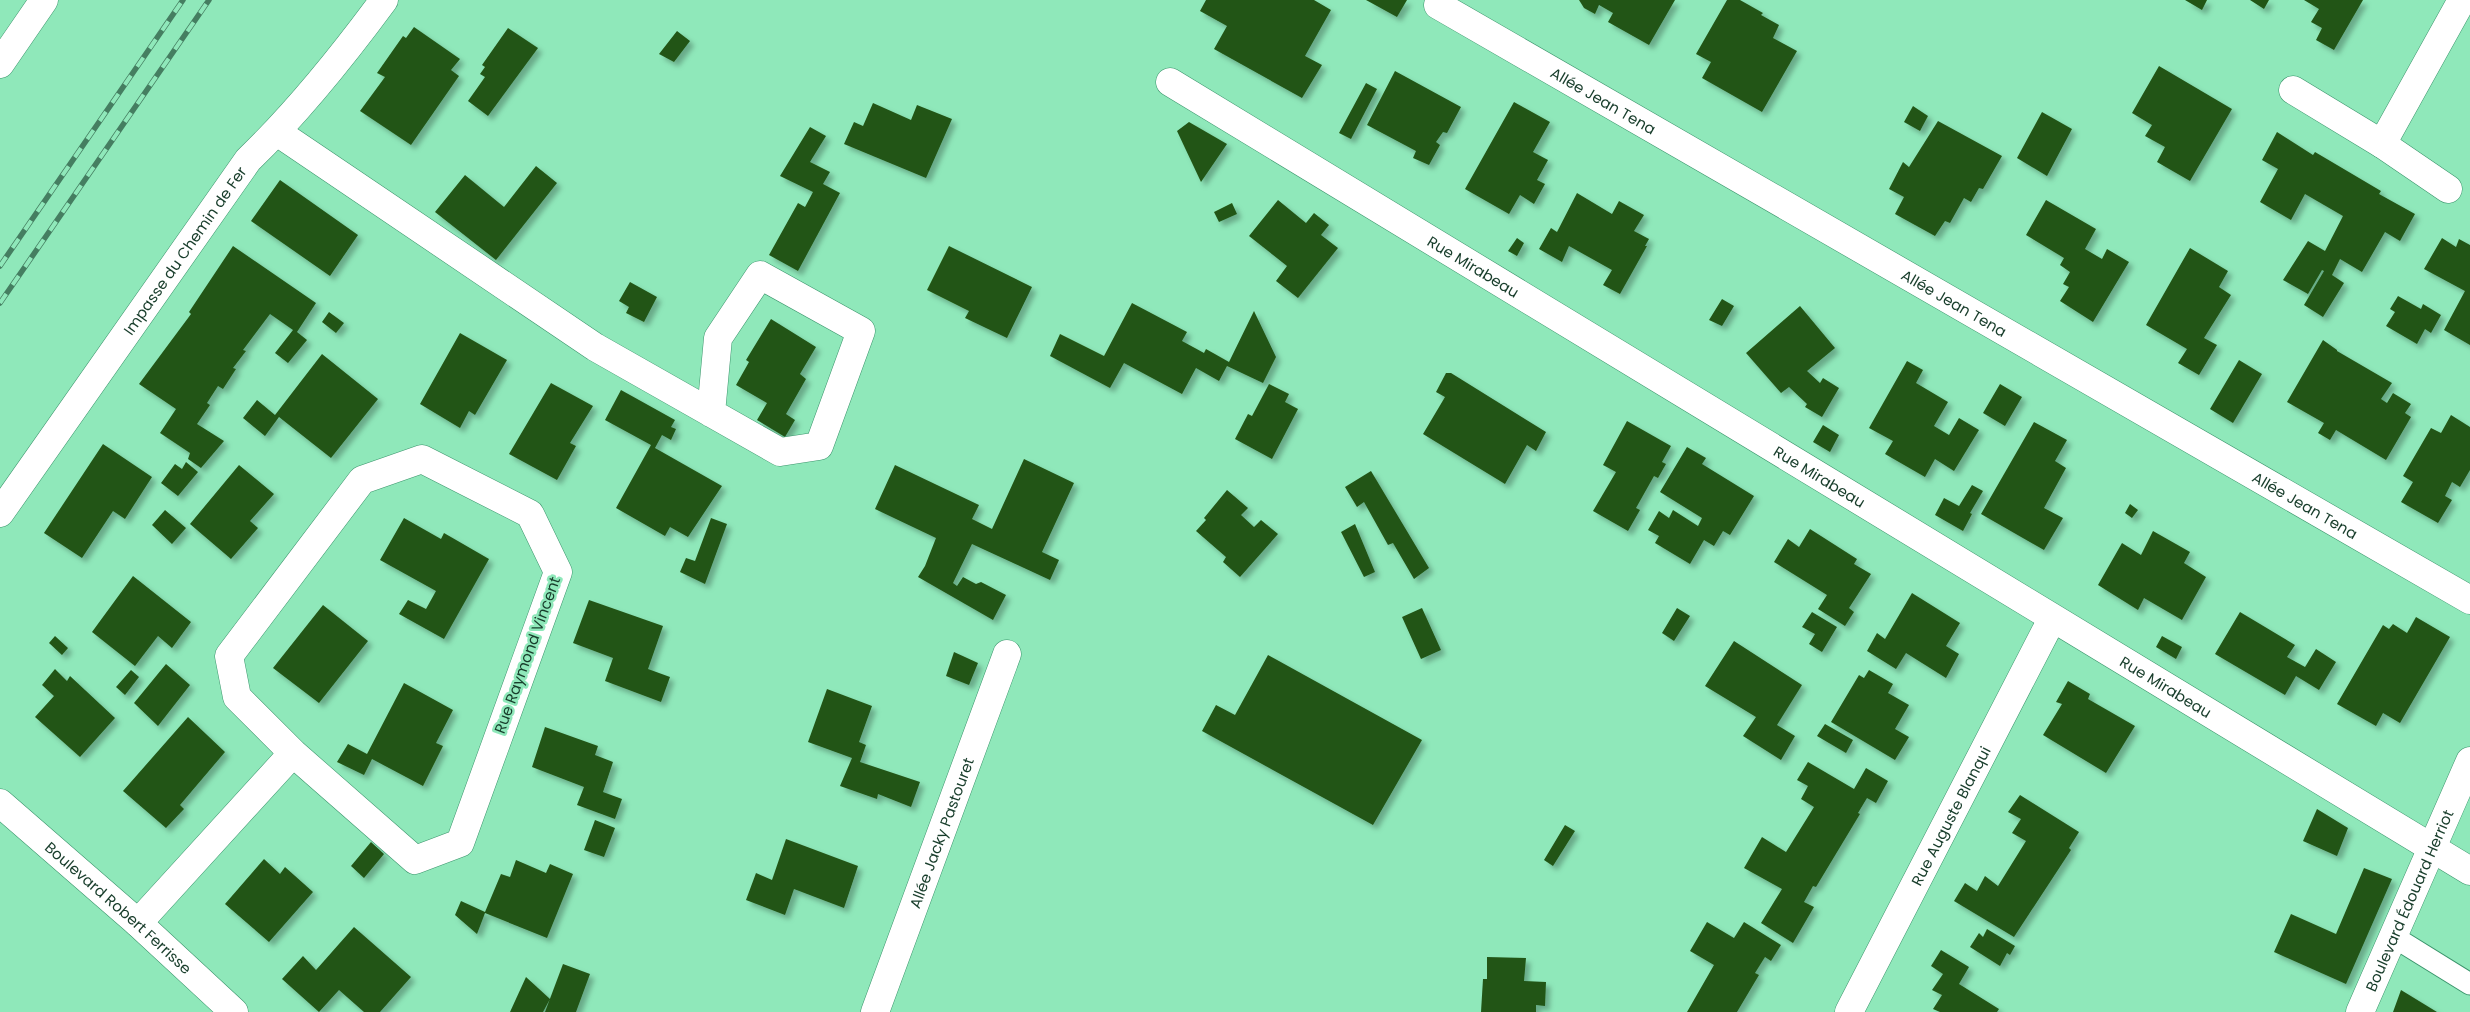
<svg xmlns="http://www.w3.org/2000/svg" width="2470" height="1012" viewBox="0 0 2470 1012" font-family="Poppins,sans-serif">
  <style>
    .building { fill: #215516; filter: url(#shadow) }
    .lines { fill: none; stroke-linecap: round; stroke-linejoin: round }
    .service-casing { stroke: #3b956c; stroke-width: 23 }
    .minor-casing { stroke: #3b956c; stroke-width: 29 }
    .tertiary-casing { stroke: #3b956c; stroke-width: 29 }
    .service { stroke: #fff; stroke-width: 21 }
    .minor { stroke: #fff; stroke-width: 28 }
    .tertiary { stroke: #fff; stroke-width: 28 }
    .rail-casing { stroke: #457e61; stroke-width: 5.5 }
    .rail { stroke: #8fe8ba; stroke-width: 4; stroke-dasharray: 11; stroke-linecap: butt }
    .labels { text-anchor: middle; dominant-baseline: central; stroke-width: 5; stroke-linejoin: round; paint-order: stroke }
    .street-label { font-size: 15px; fill: #183d2b; stroke: #8fe8ba }
  </style>
  <defs>
    <filter id="shadow"><feDropShadow dx="4.5" dy="4.5" stdDeviation="2.5" flood-color="#0004"/></filter>
  </defs>
  <rect width="100%" height="100%" fill="#8fe8ba"/>
  <path class="building" d="M1206,0H1314L1331,10L1305,56L1322,65L1302,98L1214,49L1227,26L1200,11Z
    M1366,0H1407L1397,17Z
    M1579,0H1675L1649,45L1608,22L1613,13L1599,5L1595,14L1584,8Z
    M1727,0H1740L1763,13L1761,15L1779,25L1773,38L1797,51L1762,112L1702,78L1711,62L1696,54Z
    M2185,0H2207L2202,10Z
    M2250,0H2269L2264,9Z
    M2304,0H2363L2334,50L2316,40L2322,28L2311,22L2319,9Z
    M414,27L460,59L451,70L459,76L411,145L360,111L385,77L377,73L403,36L406,38Z
    M508,28L538,48L488,116L468,101L485,77L480,74L485,67L482,65Z
    M677,31L690,41L674,62L659,54Z
    M2159,66L2232,109L2190,181L2157,162L2165,147L2145,136L2152,125L2132,113Z
    M1395,71L1461,107L1447,133L1443,132L1436,142L1440,145L1429,165L1413,158L1416,151L1367,125Z
    M1366,83L1377,89L1351,139L1339,133Z
    M1514,102L1550,122L1533,152L1548,160L1537,180L1545,184L1534,204L1520,195L1509,214L1465,189Z
    M873,103L911,120L917,105L952,119L926,178L844,144L854,122L863,126Z
    M1913,106L1928,116L1920,131L1904,122Z
    M2042,112L2072,129L2047,176L2017,158Z
    M1938,121L2002,156L1983,189L1979,188L1971,202L1964,198L1950,223L1945,221L1935,236L1895,214L1904,197L1889,189L1903,162L1909,167Z
    M1189,122L1227,144L1201,182L1177,131Z
    M810,127L826,136L810,162L830,172L823,184L840,193L798,271L769,255L798,203L805,207L813,192L780,176Z
    M2277,132L2313,155L2315,152L2381,191L2379,194L2415,214L2400,241L2385,232L2362,272L2340,259L2332,275L2344,283L2323,317L2304,305L2324,271L2322,270L2308,294L2283,280L2308,241L2325,251L2343,216L2305,194L2291,220L2260,202L2278,169L2262,160Z
    M536,166L557,183L496,260L435,212L465,175L504,207Z
    M280,180L358,235L330,276L251,221Z
    M1577,193L1612,214L1619,201L1644,215L1634,231L1649,239L1645,246H1647L1620,294L1603,285L1612,270L1569,246L1562,262L1539,249L1551,228L1557,232Z
    M1278,200L1306,223L1314,213L1329,225L1321,235L1338,248L1298,298L1276,281L1287,266L1249,236Z
    M2046,200L2096,229L2085,249L2102,259L2107,249L2129,262L2093,322L2060,301L2069,287L2063,284L2070,272L2060,265L2064,258L2026,235Z
    M1232,203L1237,214L1219,222L1214,212Z
    M1517,238L1524,243L1517,256L1508,251Z
    M2442,238L2456,247L2459,239L2470,245V345L2444,330L2465,291L2424,269Z
    M233,246L316,303L297,332L307,340L288,363L275,353L293,330L270,314L243,350L246,351L233,368L236,369L223,389L218,386L207,403L210,405L197,424L224,441L201,468L188,459L190,453L160,433L176,409L139,384L191,314L189,312Z
    M949,246L1032,287L1007,338L965,318L969,311L927,290Z
    M2190,248L2228,271L2219,287L2231,295L2204,338L2217,345L2199,375L2178,363L2187,349L2146,325Z
    M630,282L657,297L644,322L626,313L629,307L619,301Z
    M2398,296L2421,309L2423,304L2441,315L2431,333L2425,329L2417,344L2386,326L2395,312L2390,309Z
    M1722,299L1734,306L1722,326L1709,320Z
    M1132,303L1187,332L1182,341L1204,353L1206,349L1229,362L1254,311L1276,357L1263,383L1227,366L1219,381L1196,368L1182,394L1124,363L1110,388L1050,356L1060,334L1104,356Z
    M1800,306L1835,348L1807,371L1820,383L1823,378L1839,388L1822,417L1805,407L1807,404L1789,387L1781,393L1746,353Z
    M329,312L344,323L336,333L322,322Z
    M771,319L816,347L800,374L806,379L786,414L795,420L785,437L757,420L767,403L736,385L749,362L746,360Z
    M460,333L507,360L475,415L469,411L460,428L420,404Z
    M2323,340L2337,350V351L2392,383L2381,399L2387,403L2393,393L2411,404L2405,413L2411,417L2386,460L2336,430L2330,440L2318,433L2324,423L2287,402Z
    M322,354L378,399L331,458L279,417L265,436L243,418L257,400L275,415Z
    M2239,360L2262,374L2233,423L2210,409Z
    M1907,361L1923,370L1916,383L1948,402L1934,426L1949,435L1959,418L1979,430L1954,471L1935,459L1925,477L1885,454L1893,441L1869,428Z
    M1446,373H1451L1546,432L1536,451L1527,445L1505,484L1423,434L1445,397L1436,392Z
    M551,383L593,406L570,443L576,446L557,480L509,454Z
    M1269,384L1289,394L1285,402L1298,409L1272,459L1235,439L1248,414L1252,416Z
    M2000,384L2022,397L2005,426L1983,413Z
    M621,390L675,420L671,427L676,429L671,440L662,435L655,448L722,486L688,537L670,527L665,536L616,508L651,445L605,420Z
    M2451,415L2470,427V470L2460,487L2452,482L2445,496L2452,500L2438,523L2401,502L2413,482L2403,476L2431,428L2441,433Z
    M1627,421L1671,446L1662,462L1666,464L1658,478L1654,476L1636,508L1640,510L1628,531L1593,511L1616,472L1603,465Z
    M2034,422L2067,440L2055,461L2066,468L2044,508L2063,518L2044,550L1981,514Z
    M1823,425L1839,435L1830,452L1813,442Z
    M103,444L152,477L125,519L113,511L82,558L44,533Z
    M1687,447L1706,458L1702,464L1754,496L1730,535L1723,531L1714,546L1704,540L1690,564L1655,543L1659,536L1648,530L1659,511L1669,518L1673,510L1698,526L1702,518L1660,492Z
    M1024,459L1074,483L1042,552L1059,560L1050,580L972,544L953,583L957,586L963,577L976,584L981,582L1006,595L993,620L918,577L925,566L936,538L875,509L895,465L979,505L972,519L992,529Z
    M186,462L198,472L178,496L161,483L175,464L182,469Z
    M239,465L274,494L250,521L258,528L231,559L190,524Z
    M1371,471L1429,568L1414,579L1393,543L1388,545L1364,502L1357,507L1345,487Z
    M1972,485L1983,491L1970,513L1972,514L1963,531L1935,515L1944,498L1959,506Z
    M1227,490L1248,508L1241,515L1254,527L1261,520L1278,534L1240,577L1223,562L1226,557L1196,531L1206,520L1204,518Z
    M2130,504L2138,510L2132,518L2125,513Z
    M165,510L186,528L172,544L152,525Z
    M404,518L441,539L444,533L489,559L444,639L399,614L408,600L426,609L436,591L380,560Z
    M711,518L727,524L705,584L680,572L686,558L695,561Z
    M1355,524L1375,572L1364,577L1341,532Z
    M1810,529L1857,559L1854,564L1871,574L1849,608L1854,612L1845,626L1818,609L1827,595L1774,562L1788,539L1799,547Z
    M2153,531L2190,552L2184,563L2206,577L2182,620L2144,598L2138,610L2098,585L2122,543L2141,555Z
    M133,576L191,622L172,648L158,636L135,666L92,632Z
    M1912,593L1960,623L1946,646L1959,654L1946,678L1906,653L1896,669L1867,651L1877,633L1885,639Z
    M589,600L663,626L648,669L670,677L661,702L605,681L613,658L573,643Z
    M323,605L368,641L319,703L273,668Z
    M1422,608L1441,650L1421,659L1402,617Z
    M1677,608L1690,616L1674,641L1662,633Z
    M1812,612L1837,627L1822,652L1809,644L1815,634L1802,627Z
    M2240,612L2295,645L2287,657L2305,667L2316,649L2336,662L2319,690L2296,676L2285,695L2215,654Z
    M2416,617L2450,637L2400,723L2383,713L2376,726L2337,704L2383,625L2389,629L2393,624L2407,633Z
    M55,636L68,648L62,655L49,643Z
    M2162,636L2182,647L2176,659L2156,647Z
    M1734,641L1802,685L1777,725L1795,736L1781,760L1743,736L1756,717L1705,686Z
    M954,652L978,663L969,685L946,676Z
    M1268,655L1422,740L1373,825L1202,731L1216,705L1235,715Z
    M166,664L190,685L158,726L134,703Z
    M55,669L67,681L70,676L115,718L80,757L35,717L54,696L42,685Z
    M131,670L139,677L125,695L116,687Z
    M1869,670L1893,684L1888,693L1909,705L1895,729L1909,737L1895,760L1831,722L1859,675L1864,678Z
    M2068,681L2090,694L2088,699L2135,726L2106,773L2043,735L2062,704L2056,702Z
    M404,683L453,710L436,743L443,746L423,786L372,759L364,775L337,762L348,744L367,754Z
    M827,689L872,706L859,742L866,745L860,762L920,782L911,807L878,794L877,799L840,786L852,758L808,742Z
    M188,717L225,752L180,805L184,809L166,828L123,791Z
    M1825,724L1853,740L1846,753L1817,736Z
    M545,727L598,746L595,755L613,762L603,792L622,799L615,819L577,805L584,787L532,767Z
    M1808,762L1854,789L1866,768L1888,781L1876,803L1867,798L1858,813L1860,814L1816,887L1813,886L1804,902L1814,907L1793,943L1761,923L1782,889L1744,868L1762,837L1786,852L1814,807L1801,799L1808,786L1797,780Z
    M2020,795L2079,832L2069,848L2071,850L2014,937L1954,901L1965,883L1977,891L1985,876L1998,886L2026,841L2012,833L2021,819L2008,812Z
    M2317,809L2348,828L2337,856L2303,841Z
    M595,820L615,828L604,857L584,850Z
    M1565,825L1575,831L1553,866L1544,860Z
    M786,839L858,866L844,908L794,889L785,915L746,900L756,873L772,880Z
    M371,842L384,854L364,878L351,866Z
    M264,859L280,874L285,867L313,892L269,942L225,904Z
    M516,860L546,873L550,864L573,874L547,938L485,913L477,934L455,915L461,901L485,912L501,874L510,877Z
    M2364,868L2392,879L2346,984L2274,952L2291,914L2336,934Z
    M1707,922L1734,938L1744,922L1781,945L1771,961L1765,957L1755,973L1759,975L1737,1012H1687L1714,965L1690,951Z
    M354,927L411,977L380,1012H364L339,990L319,1012L282,979L303,956L316,970Z
    M1987,929L2015,946L2010,955L2007,953L2000,966L1970,947L1979,933L1983,937Z
    M1941,950L1969,967L1959,984L1999,1009L1997,1012H1940L1933,1009L1942,995L1932,990L1943,974L1931,966Z
    M1487,957L1526,958L1524,981L1546,982L1545,1006L1536,1005V1012H1481L1483,979H1487Z
    M563,964L590,974L576,1012H545Z
    M526,977L550,999L543,1012H510Z
    M2401,990L2437,1012H2393Z"/>
  <g class="lines">
    <defs>
      <path id="service" d="M2394,937L2470,984"/>
      <g id="minor">
        <path id="s1" d="M1438,5L2470,600"/>
        <path id="s2" d="M1170,82L2470,871"/>
        <path d="M2293,90L2382,144L2448,189"/>
        <path d="M277,132L595,347L780,452L819,446L861,331L760,275L718,338L711,413"/>
        <path d="M2382,144L2462,0"/>
        <path id="s3" d="M0,513L248,160C299,111 342,57 384,0"/>
        <path d="M138,923L293,753L237,697L229,656L362,480L422,459L530,514L558,572L460,843L415,860L293,753"/>
        <path id="s4" d="M875,1012L1007,654"/>
        <path id="s5" d="M1849,1012L2052,619"/>
        <path id="s6" d="M2360,1012L2470,761"/>
      </g>
      <g id="tertiary">
        <path d="M0,64L44,0"/>
        <path id="s7" d="M0,803L138,923L234,1012"/>
      </g>
    </defs>
    <use href="#service" class="service-casing"/>
    <use href="#minor" class="minor-casing"/>
    <use href="#tertiary" class="tertiary-casing"/>
    <use href="#service" class="service"/>
    <use href="#minor" class="minor"/>
    <use href="#tertiary" class="tertiary"/>
    <defs>
      <path id="rail" d="M0,266L183,0
        M0,303L209,0"/>
    </defs>
    <use href="#rail" class="rail-casing"/>
    <use href="#rail" class="rail"/>
  </g>
  <g class="labels">
    <g class="street-label">
      <text stroke="none"><textPath href="#s1" startOffset="191">Allée Jean Tena</textPath></text>
      <text stroke="none"><textPath href="#s3" startOffset="321">Impasse du Chemin de Fer</textPath></text>
      <text stroke="none"><textPath href="#s2" startOffset="355">Rue Mirabeau</textPath></text>
      <text stroke="none"><textPath href="#s1" startOffset="596">Allée Jean Tena</textPath></text>
      <text stroke="none"><textPath href="#s2" startOffset="760">Rue Mirabeau</textPath></text>
      <text stroke="none"><textPath href="#s1" startOffset="1001">Allée Jean Tena</textPath></text>
      <text transform="translate(527 655) rotate(-70)">Rue Raymond Vincent</text>
      <text stroke="none"><textPath href="#s2" startOffset="1165">Rue Mirabeau</textPath></text>
      <text stroke="none"><textPath href="#s5" startOffset="221">Rue Auguste Blanqui</textPath></text>
      <text stroke="none"><textPath href="#s4" startOffset="191">Allée Jacky Pastouret</textPath></text>
      <text stroke="none"><textPath href="#s6" startOffset="122">Boulevard Édouard Herriot</textPath></text>
      <text stroke="none"><textPath href="#s7" startOffset="158">Boulevard Robert Ferrisse</textPath></text>
    </g>
  </g>
</svg>
